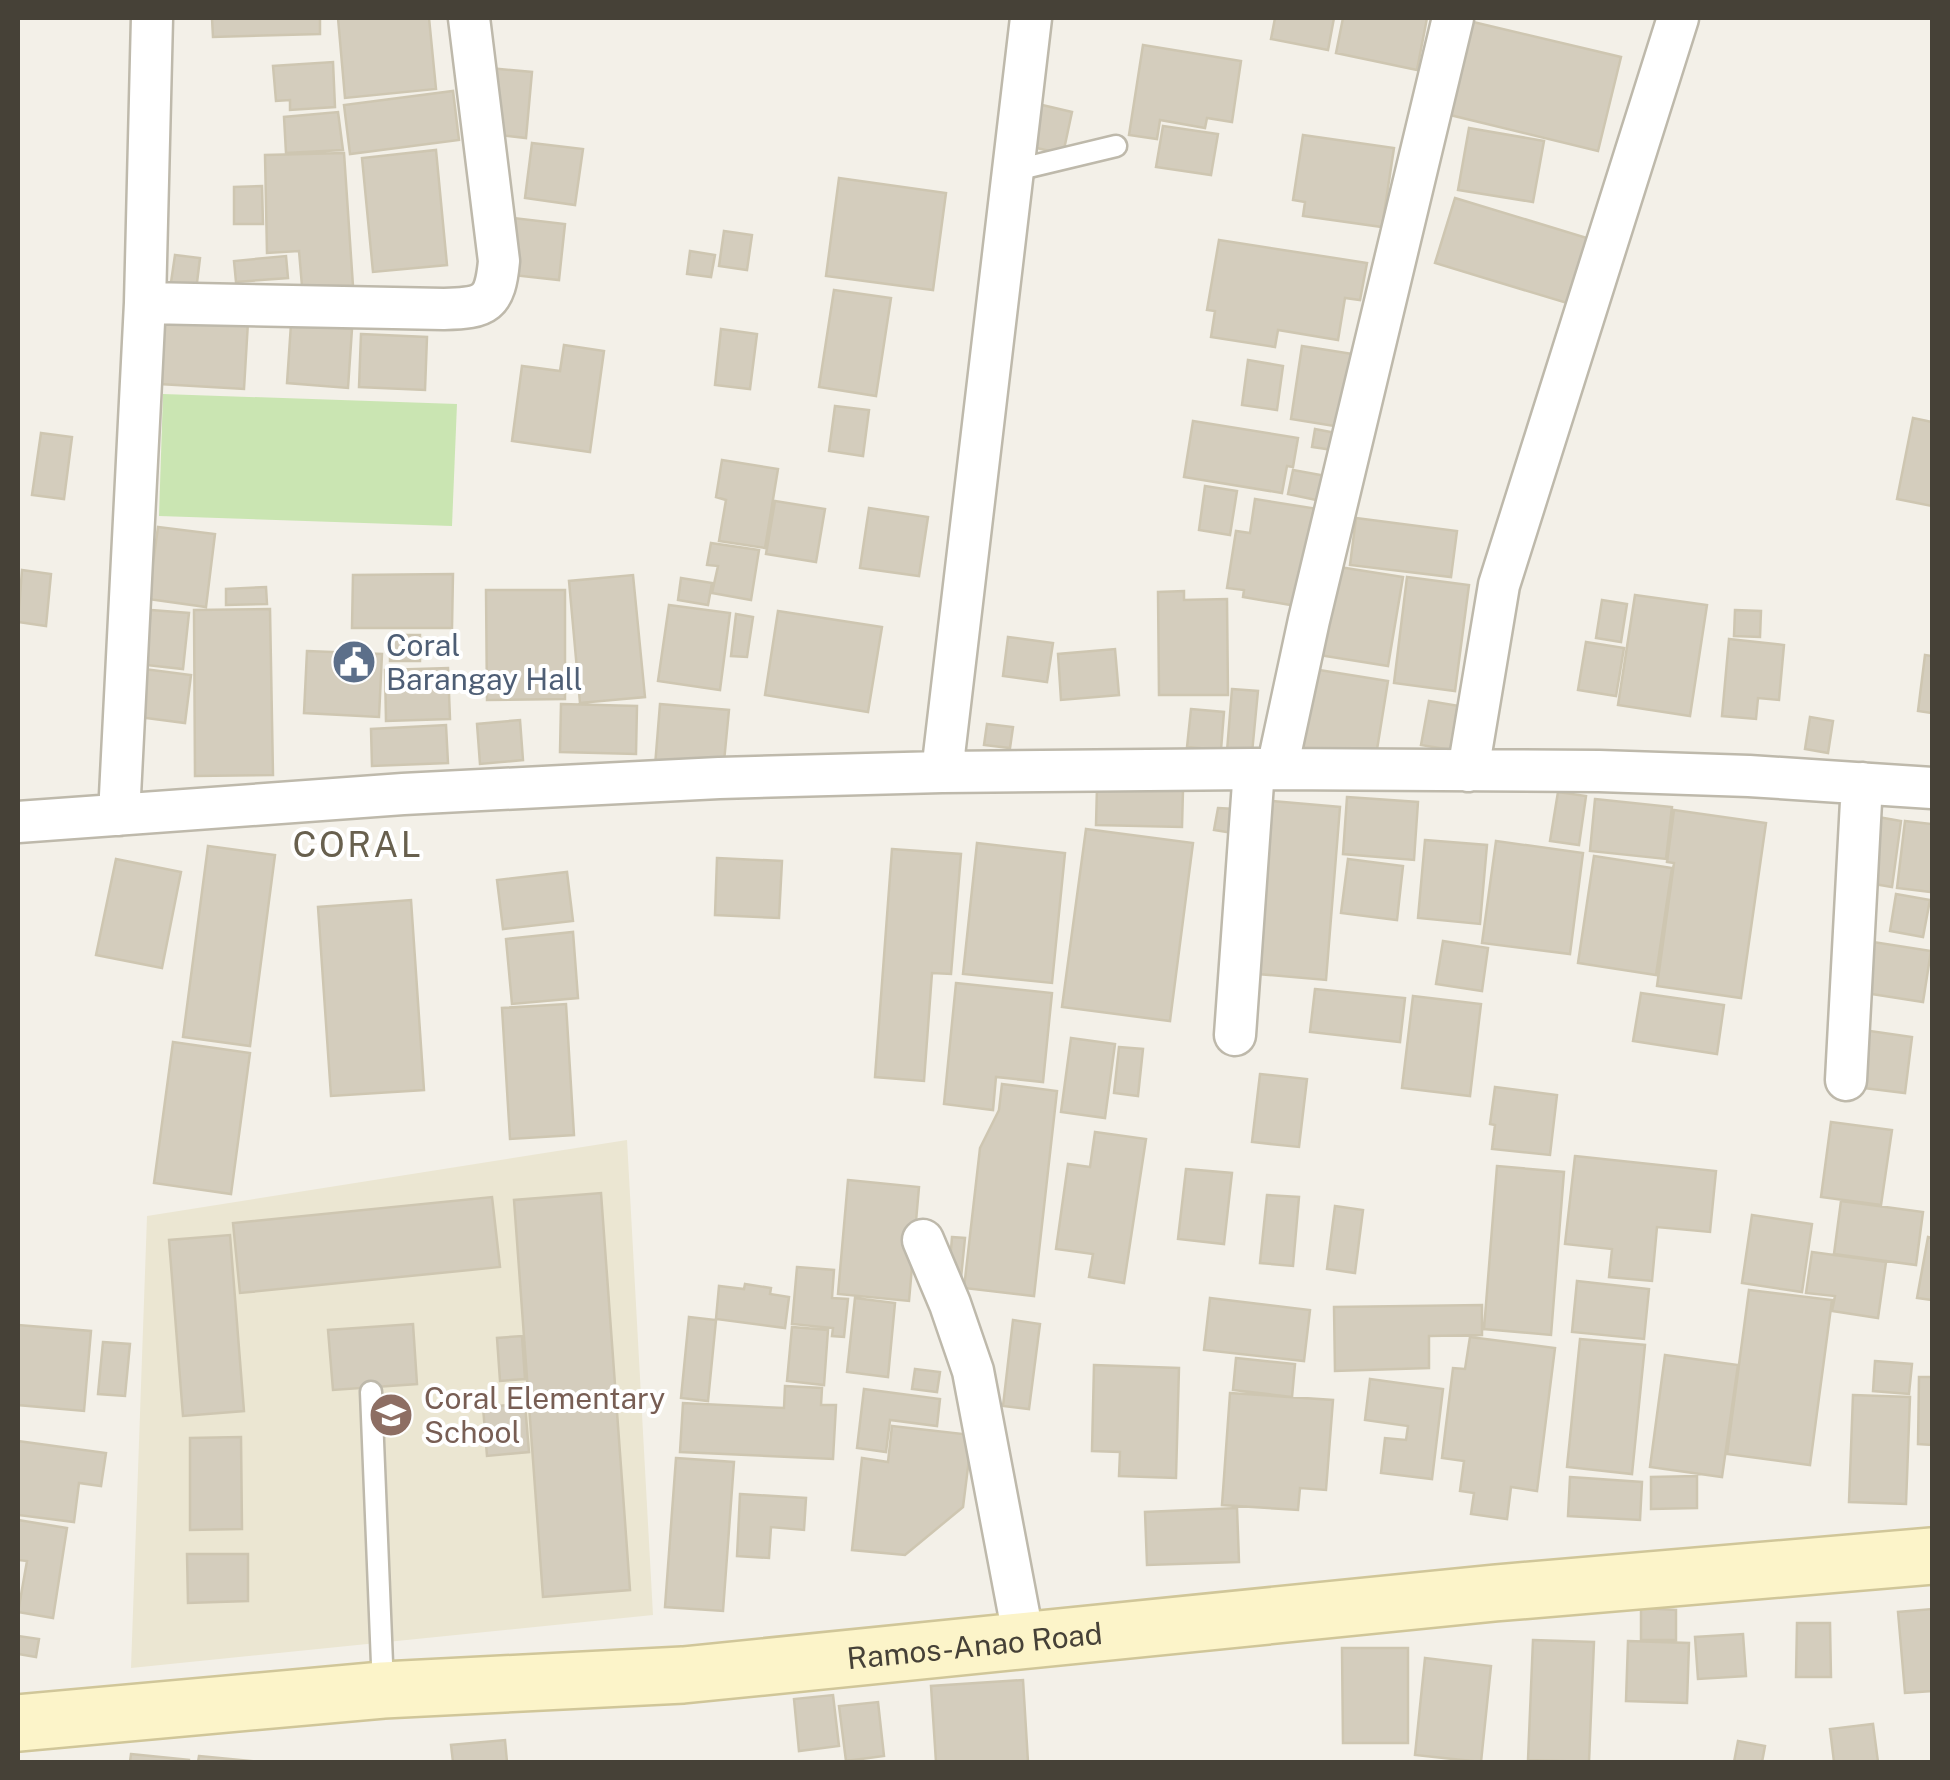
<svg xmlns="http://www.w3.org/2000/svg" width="1950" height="1780" viewBox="0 0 1950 1780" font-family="'Public Sans',sans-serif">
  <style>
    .education { fill: #ebe6d2 }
    .green { fill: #cae5b2 }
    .building { fill: #d4cdbd; stroke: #cec6b1; stroke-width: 2.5 }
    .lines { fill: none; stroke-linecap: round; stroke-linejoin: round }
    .service-casing { stroke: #beb9ab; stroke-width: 25 }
    .minor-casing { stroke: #beb9ab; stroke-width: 45 }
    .secondary-casing { stroke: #d0c699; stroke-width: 60 }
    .service { stroke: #fff; stroke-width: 20 }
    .minor { stroke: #fff; stroke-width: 40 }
    .secondary { stroke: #fcf4c9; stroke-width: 55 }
    .labels { text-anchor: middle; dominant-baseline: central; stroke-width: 8; stroke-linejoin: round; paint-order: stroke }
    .service-label { font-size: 30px; fill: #4e5e75; stroke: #fff; text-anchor: start }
    .education-label { font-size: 30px; fill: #785e54; stroke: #fff; text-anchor: start }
    .street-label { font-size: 30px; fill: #464137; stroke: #fff }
    .quarter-label { font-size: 35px; letter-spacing: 2.5px; fill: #68604e; stroke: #fff }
  </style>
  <rect width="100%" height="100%" fill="#f3f0e8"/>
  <path class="education" d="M627,1140L653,1615L131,1668L147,1216Z"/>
  <path class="green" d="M163,394L457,404L452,526L159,516Z"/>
  <path class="building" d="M212,18H320V34L213,37Z
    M338,18H429L436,89L345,98Z
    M1275,18H1334L1328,50L1271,39Z
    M1343,18H1427L1417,70L1336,53Z
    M1469,21L1621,57L1598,151L1446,114Z
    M1143,45L1241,61L1232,122L1207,118L1205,128L1160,120L1157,139L1129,135Z
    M333,62L335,107L290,110V100L276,101L273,66Z
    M489,68L532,72L526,138L491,134Z
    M453,91L459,140L350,154L344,105Z
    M1038,104L1072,112L1063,154L1028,146Z
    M338,112L343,150L286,153L284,117Z
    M1163,126L1218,134L1211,175L1156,167Z
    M1469,128L1544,141L1533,202L1458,190Z
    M1303,135L1394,148L1382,227L1303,216L1305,202L1293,200Z
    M532,143L583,149L575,205L525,198Z
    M436,150L447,265L373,272L362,158Z
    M344,153L353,286H302L299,251L267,253L265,155Z
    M839,178L946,193L933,290L826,276Z
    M262,186L263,224H234V187Z
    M1455,198L1587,238L1567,303L1435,263Z
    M513,218L565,224L559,280L512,275Z
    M724,231L752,235L747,270L719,266Z
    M1219,240L1367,263L1360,300L1345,298L1338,340L1278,330L1275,347L1211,337L1215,311L1207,310Z
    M690,251L715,255L711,277L687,274Z
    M175,255L200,258L195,299L169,296Z
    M286,256L288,278L236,282L234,261Z
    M834,290L891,298L876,396L819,387Z
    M164,317L248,322L244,389L160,384Z
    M291,324L352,329L348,388L287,383Z
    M721,329L757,334L750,389L715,385Z
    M361,334L427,337L425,390L359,387Z
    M564,345L604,351L590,452L512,441L522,366L560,371Z
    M1302,346L1359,355L1347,428L1291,419Z
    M1248,360L1283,366L1277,410L1242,405Z
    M835,406L869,410L863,456L829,451Z
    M1913,418L1932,422V506L1897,499Z
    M1193,421L1298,438L1293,467L1287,466L1282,493L1184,477Z
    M1315,429L1336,433L1333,450L1312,447Z
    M41,433L72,437L64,499L32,495Z
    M722,460L778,469L765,548L719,541L726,500L716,497Z
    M1293,470L1326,476L1321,501L1288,494Z
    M1205,486L1237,491L1230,535L1199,530Z
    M1255,499L1324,510L1308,608L1243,597L1244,590L1227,588L1236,531L1250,533Z
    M775,501L825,509L816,562L766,554Z
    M869,508L928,517L919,576L860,568Z
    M1356,518L1457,531L1451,577L1350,565Z
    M158,527L215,534L206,607L148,599Z
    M711,543L759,550L751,600L712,593L718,566L707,565Z
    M1333,566L1403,577L1388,666L1319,655Z
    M22,570L51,574L46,626L18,622Z
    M453,574L452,628H352L353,575Z
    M633,575L645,697L580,703L569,581Z
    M1407,577L1469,585L1455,691L1394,683Z
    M681,578L712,583L708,605L678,600Z
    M266,587L267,604L226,605V589Z
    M486,590H565V699L487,700Z
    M1184,591V600L1227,599L1228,695H1159L1158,592Z
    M1635,595L1707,605L1690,716L1618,705Z
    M1602,600L1627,604L1621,642L1596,638Z
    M669,605L730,613L720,690L658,681Z
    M270,609L273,775L195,776L194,610Z
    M151,610L189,613L183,669L146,665Z
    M1735,610L1761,611L1760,637L1734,636Z
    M778,611L882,627L868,712L765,695Z
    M736,614L753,617L747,657L731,656Z
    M390,635H420V661H390Z
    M1008,637L1053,643L1047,682L1003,676Z
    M1729,639L1784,645L1779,700L1758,698L1756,719L1722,716Z
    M1586,642L1624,648L1616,696L1578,690Z
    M1115,649L1119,695L1061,700L1058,654Z
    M307,651L382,654L379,717L304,713Z
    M1925,655L1932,656V713L1918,711Z
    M448,668L450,719L386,721L385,670Z
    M144,669L191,675L185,723L138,717Z
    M1313,669L1388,681L1375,762L1300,750Z
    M1232,689L1258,691L1252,753L1227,751Z
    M1429,701L1459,706L1451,750L1421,745Z
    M561,704L637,706L636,754L560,752Z
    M660,704L729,710L723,772L655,766Z
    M1191,709L1224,712L1221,750L1187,747Z
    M1810,717L1833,721L1828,753L1805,749Z
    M520,720L523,760L480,764L477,724Z
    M987,724L1013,727L1010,748L984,745Z
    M446,725L448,763L372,766L371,729Z
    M1097,787L1183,790L1182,827L1096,825Z
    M1558,792L1586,796L1579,845L1550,841Z
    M1347,797L1418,802L1414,860L1343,854Z
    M1595,799L1672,807L1666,859L1590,851Z
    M1272,801L1340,807L1326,980L1258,974Z
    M1218,808L1235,809L1233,833L1214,830Z
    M1674,810L1766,823L1741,998L1657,986L1674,863L1667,862Z
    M1878,817L1901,821L1892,887L1868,883Z
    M1905,821L1932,824L1931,892L1897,888Z
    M1086,829L1193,843L1170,1021L1062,1007Z
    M1425,840L1487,845L1480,924L1418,918Z
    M1496,841L1583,853L1570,954L1482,943Z
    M977,843L1065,853L1052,983L963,974Z
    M208,846L275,855L250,1046L183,1037Z
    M892,849L961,854L951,974L932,973L924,1081L875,1077Z
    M1594,856L1672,868L1656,975L1578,963Z
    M717,858L782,861L779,918L715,915Z
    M116,859L181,872L162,968L96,955Z
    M1348,859L1403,866L1397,920L1341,913Z
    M567,872L573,921L503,929L497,880Z
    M1896,894L1930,900L1923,937L1890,931Z
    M411,900L424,1090L331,1096L318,907Z
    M573,932L578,998L512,1004L506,939Z
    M1443,941L1488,948L1482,991L1436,984Z
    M1873,942L1931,951L1923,1002L1865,993Z
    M956,983L1052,993L1043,1082L996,1077L993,1110L944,1104Z
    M1315,989L1405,998L1400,1042L1310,1032Z
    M1641,993L1724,1005L1717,1054L1633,1041Z
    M1413,996L1481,1004L1470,1096L1402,1088Z
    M566,1004L574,1135L510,1139L502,1008Z
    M1863,1030L1912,1037L1905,1093L1855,1087Z
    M1071,1038L1115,1044L1105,1118L1061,1112Z
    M173,1042L250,1053L231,1194L154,1183Z
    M1119,1047L1143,1049L1138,1096L1114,1093Z
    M1260,1074L1307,1079L1299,1147L1252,1142Z
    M1002,1084L1057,1091L1034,1296L964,1288L980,1148L999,1110Z
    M1495,1087L1557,1095L1550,1155L1492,1149L1495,1125L1490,1124Z
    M1831,1122L1892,1130L1881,1205L1821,1197Z
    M1095,1132L1146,1139L1124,1283L1089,1277L1093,1254L1056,1249L1068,1164L1090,1167Z
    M1575,1156L1716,1171L1710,1232L1657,1227L1652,1281L1609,1277L1612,1249L1565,1244Z
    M1497,1166L1564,1172L1551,1335L1484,1329Z
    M1186,1169L1232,1173L1224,1244L1178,1239Z
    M848,1180L919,1187L909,1301L838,1294Z
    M601,1193L630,1590L543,1597L514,1200Z
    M1267,1195L1299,1197L1293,1266L1260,1263Z
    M492,1197L500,1267L240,1293L233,1223Z
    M1841,1201L1923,1212L1916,1265L1834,1254Z
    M1335,1206L1363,1210L1355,1273L1327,1269Z
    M1752,1215L1812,1224L1802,1292L1742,1283Z
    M230,1235L244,1411L183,1416L169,1240Z
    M952,1237L965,1238L960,1288L948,1287Z
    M1928,1237L1932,1238V1300L1917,1298Z
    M1812,1252L1886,1262L1878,1318L1832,1311L1835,1296L1806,1293Z
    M797,1267L834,1270L832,1298L848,1299L844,1337L832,1336L833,1328L792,1324Z
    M1577,1281L1649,1289L1644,1339L1572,1332Z
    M745,1284L771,1288L770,1294L789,1297L785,1328L716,1319L719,1286L744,1289Z
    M1749,1290L1832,1300L1810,1465L1727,1454Z
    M855,1298L895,1303L888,1377L847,1372Z
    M1210,1298L1310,1310L1304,1361L1204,1350Z
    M1482,1305V1335L1429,1336V1368L1335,1371L1334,1307Z
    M689,1317L716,1320L708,1401L681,1398Z
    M1013,1320L1040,1324L1029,1409L1003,1406Z
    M413,1324L417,1384L333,1390L328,1330Z
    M18,1325L91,1331L84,1411L18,1405Z
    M792,1327L828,1330L824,1385L787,1381Z
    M522,1336L525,1379L500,1381L497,1338Z
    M1470,1337L1555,1348L1537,1491L1511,1487L1507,1519L1471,1514L1474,1493L1460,1491L1464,1461L1442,1458L1453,1368L1465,1369Z
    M1580,1339L1645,1345L1632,1474L1567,1467Z
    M103,1342L130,1344L125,1396L98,1394Z
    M1665,1355L1738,1365L1722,1477L1650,1467Z
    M1236,1358L1295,1364L1292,1397L1233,1390Z
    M1875,1361L1912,1364L1909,1394L1873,1391Z
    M1094,1365L1179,1368L1176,1478L1119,1476L1120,1452L1092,1451Z
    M915,1369L940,1372L937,1392L912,1389Z
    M1919,1377H1932V1445L1918,1444Z
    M1370,1379L1443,1389L1432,1479L1381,1473L1385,1438L1406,1440L1408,1426L1365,1420Z
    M785,1386L822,1388L821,1405H836L833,1459L680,1452L683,1403L784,1408Z
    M864,1389L940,1399L937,1426L890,1420L886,1452L857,1448Z
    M1230,1393L1333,1400L1326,1490L1300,1488L1298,1510L1222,1505Z
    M1853,1395L1910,1397L1906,1504L1849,1502Z
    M525,1404L529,1452L487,1456L483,1407Z
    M892,1426L972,1435L963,1507L905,1555L852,1550L862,1458L888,1462Z
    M241,1437L242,1529L190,1530V1438Z
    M18,1441L106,1453L101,1486L79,1483L74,1522L18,1515Z
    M676,1458L734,1462L723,1611L665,1607Z
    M1697,1476V1508L1651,1509V1477Z
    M1570,1477L1642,1482L1640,1520L1568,1516Z
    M740,1494L806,1498L804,1530L771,1527L769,1558L737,1556Z
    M1237,1508L1239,1562L1147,1565L1145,1512Z
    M18,1520L67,1528L53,1618L18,1612L27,1561L18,1560Z
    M187,1554H248V1601L188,1603Z
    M1641,1608L1676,1610V1640H1641Z
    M1932,1609V1691L1905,1693L1898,1612Z
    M1797,1623H1830L1831,1677H1796Z
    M1743,1634L1746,1676L1698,1679L1695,1637Z
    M18,1636L39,1639L36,1657L18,1654Z
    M1533,1640L1594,1642L1589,1762L1528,1760Z
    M1628,1641L1689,1643L1687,1703L1626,1701Z
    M1342,1648H1408V1743H1343Z
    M1425,1658L1491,1666L1481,1762L1415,1755Z
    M1023,1680L1028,1762H936L931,1686Z
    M833,1695L839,1746L799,1751L794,1699Z
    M878,1702L884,1756L846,1761L839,1706Z
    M1873,1724L1878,1762H1834L1830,1729Z
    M505,1740L507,1762H453L451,1745Z
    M1738,1741L1765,1746L1762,1762H1734Z
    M131,1754L189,1760V1762H130Z
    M199,1756L262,1762H198Z"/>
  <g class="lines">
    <defs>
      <path id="service" d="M1012,171L1116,146
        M371,1392L383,1688"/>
      <path id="minor" d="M145,303L444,309C486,308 495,304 499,261L469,18
        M1277,769L1309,620L1453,18
        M1468,771L1499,585L1678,18
        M942,772L1031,18
        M119,815L145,303L152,18
        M18,822L403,794L719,778L942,772L1254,769L1599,771L1749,776L1932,788
        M1235,1035L1254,769
        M1846,1080L1862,783
        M923,1240L950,1304L973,1371L1024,1640"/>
      <g id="secondary">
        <path id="s1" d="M18,1723L383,1690L683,1675L1495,1593L1932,1556"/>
      </g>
    </defs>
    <use href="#service" class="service-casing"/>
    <use href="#minor" class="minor-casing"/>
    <use href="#secondary" class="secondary-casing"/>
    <use href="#service" class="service"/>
    <use href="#minor" class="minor"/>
    <use href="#secondary" class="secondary"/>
  </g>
  <defs>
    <symbol id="civic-disc" viewBox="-11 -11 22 22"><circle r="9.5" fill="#5c6f8a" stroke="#fff"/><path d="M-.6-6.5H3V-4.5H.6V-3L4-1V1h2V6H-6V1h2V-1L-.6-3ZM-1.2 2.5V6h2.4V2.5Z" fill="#fff"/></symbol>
    <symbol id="school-disc" viewBox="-11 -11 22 22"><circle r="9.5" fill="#8d6e63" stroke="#fff"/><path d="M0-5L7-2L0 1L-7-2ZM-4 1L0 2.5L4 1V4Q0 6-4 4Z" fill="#fff"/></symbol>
  </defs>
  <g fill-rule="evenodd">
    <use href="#civic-disc" x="329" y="637" width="50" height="50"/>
    <use href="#school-disc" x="366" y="1390" width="50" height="50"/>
  </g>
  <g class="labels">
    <g class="service-label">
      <text x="386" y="645">Coral<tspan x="386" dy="34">Barangay Hall</tspan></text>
    </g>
    <g class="education-label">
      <text x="424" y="1398">Coral Elementary<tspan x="424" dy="34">School</tspan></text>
    </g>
    <g class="street-label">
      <text stroke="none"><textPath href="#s1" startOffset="960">Ramos-Anao Road</textPath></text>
    </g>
    <g class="quarter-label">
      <text x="358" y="844">CORAL</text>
    </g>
  </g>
  <rect width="1950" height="1780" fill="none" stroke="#464137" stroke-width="40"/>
</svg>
